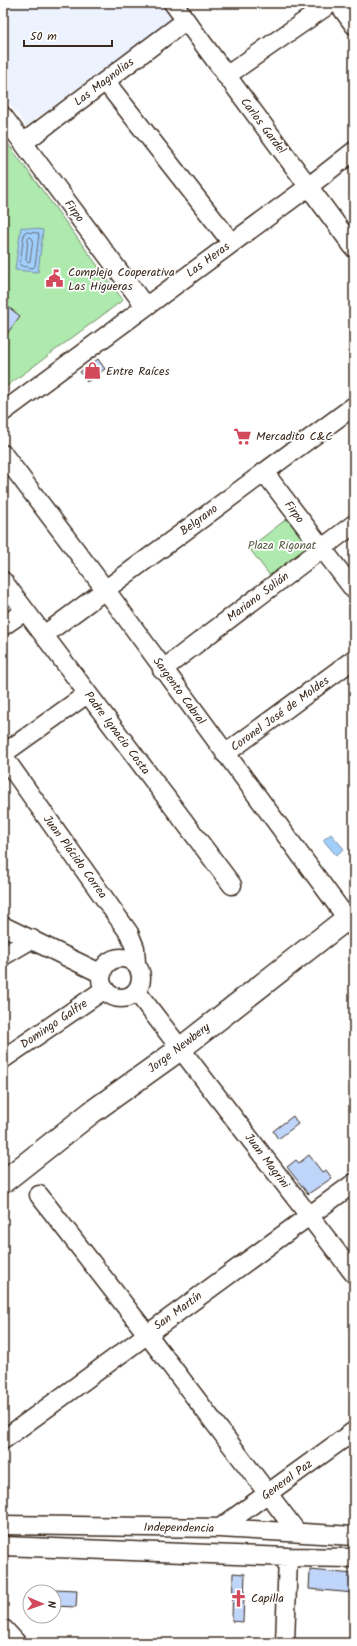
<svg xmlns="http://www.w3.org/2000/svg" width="357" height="1646" viewBox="0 0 357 1646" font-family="Kalam,sans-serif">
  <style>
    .built { fill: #ecf2fe }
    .green { fill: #aee9ae; stroke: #748a66 }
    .water { fill: #a1cffc; stroke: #788da3 }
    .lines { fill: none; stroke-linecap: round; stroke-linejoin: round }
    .shore { stroke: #646c77; stroke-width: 1 }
    .building { fill: #bfd5fa; stroke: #3b2a1e }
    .minor-casing { stroke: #3b2a1e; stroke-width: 21 }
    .major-casing { stroke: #3b2a1e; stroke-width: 25 }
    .minor { stroke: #fff; stroke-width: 18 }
    .major { stroke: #fff; stroke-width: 22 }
    .labels { text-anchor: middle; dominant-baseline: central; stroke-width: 3.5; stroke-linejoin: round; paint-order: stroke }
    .street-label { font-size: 12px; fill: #3b2a1e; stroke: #fff }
    .poi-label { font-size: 12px; fill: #3b2a1e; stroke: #fff; text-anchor: start }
    .park-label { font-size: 12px; fill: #585a42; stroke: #fff }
  </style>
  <rect width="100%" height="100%" fill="#fff"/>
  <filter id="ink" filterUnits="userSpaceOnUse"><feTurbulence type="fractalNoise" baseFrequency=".025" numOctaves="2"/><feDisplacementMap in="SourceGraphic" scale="8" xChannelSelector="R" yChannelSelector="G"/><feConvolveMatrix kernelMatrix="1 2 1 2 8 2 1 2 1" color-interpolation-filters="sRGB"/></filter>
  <g filter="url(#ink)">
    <path class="built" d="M3,3H164L174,17L26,126L3,95Z"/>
    <path class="green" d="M3,137L123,300L3,389Z
      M293,514L315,543L271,577L249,548Z"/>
    <path class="water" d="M21,227L43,230L38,272L15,270Z
      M331,834L344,849L336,855L323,840Z"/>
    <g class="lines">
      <path class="shore" d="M26,232L37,233L39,234L35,266L33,268L22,266L20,265L24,233Z
        M30,237L33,239L30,261L28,262L26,260L28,239Z"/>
    </g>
    <path class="building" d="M3,303L20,316L3,339Z
      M98,359L105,369L87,382L80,372Z
      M293,1116L298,1124L278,1139L273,1131Z
      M309,1155L322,1172L326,1170L332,1178L308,1194L287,1167L296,1160L299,1163Z
      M310,1570L354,1574V1593L309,1589Z
      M233,1573L245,1574L243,1622L232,1621Z
      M54,1589L77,1590L76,1607L54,1606Z"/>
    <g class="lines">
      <defs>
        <path id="minor" d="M173,3L354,248
          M338,3L354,25
          M226,76L331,3
          M105,81L232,243
          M3,116L145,306
          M23,143L185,21
          M3,412L308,187L354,151
          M3,454L105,589L354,928
          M264,472L354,590
          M3,581L232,885
          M3,626L25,611
          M44,635L354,406
          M162,670L354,524
          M3,754L87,694
          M225,754L354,659
          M3,756L129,933L135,948L136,963
          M3,926L102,974
          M3,956L32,939
          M101 978a20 20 0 1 1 40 0a20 20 0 1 1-40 0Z
          M136,991L354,1274
          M3,1059L105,989
          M39,1195L147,1334L297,1532
          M3,1440L354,1183
          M3,1525L220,1528L354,1536
          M220,1528L354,1431
          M3,1546L288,1557L354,1558
          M285,1643L288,1557"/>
        <path id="major" d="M3,1182L92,1112L180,1049L354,913
          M3,1631L14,1643"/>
      </defs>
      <use href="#minor" class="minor-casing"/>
      <use href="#major" class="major-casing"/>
      <use href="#minor" class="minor"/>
      <use href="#major" class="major"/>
    </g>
  </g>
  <defs>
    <symbol id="civic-bare" viewBox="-9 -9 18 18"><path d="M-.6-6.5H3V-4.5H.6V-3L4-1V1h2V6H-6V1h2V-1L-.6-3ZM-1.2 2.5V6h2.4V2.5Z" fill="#d1495b" stroke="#fff" stroke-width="2.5" paint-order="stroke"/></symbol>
    <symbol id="shop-bare" viewBox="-9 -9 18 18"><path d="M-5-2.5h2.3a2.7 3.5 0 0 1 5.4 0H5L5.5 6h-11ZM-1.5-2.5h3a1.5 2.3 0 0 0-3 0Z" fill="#d1495b" stroke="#fff" stroke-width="2.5" paint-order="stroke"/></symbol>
    <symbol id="supermarket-bare" viewBox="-9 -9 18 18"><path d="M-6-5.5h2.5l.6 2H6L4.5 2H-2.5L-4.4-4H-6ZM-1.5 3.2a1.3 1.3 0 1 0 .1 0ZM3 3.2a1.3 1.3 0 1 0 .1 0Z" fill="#d1495b" stroke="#fff" stroke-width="2.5" paint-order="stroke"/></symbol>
    <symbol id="church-bare" viewBox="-9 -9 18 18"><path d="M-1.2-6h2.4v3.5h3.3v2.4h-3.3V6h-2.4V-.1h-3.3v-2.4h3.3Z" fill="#d1495b" stroke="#fff" stroke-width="2.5" paint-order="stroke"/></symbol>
  </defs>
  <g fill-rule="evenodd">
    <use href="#civic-bare" x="42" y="266" width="25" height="25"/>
    <use href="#shop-bare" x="80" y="358" width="25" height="25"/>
    <use href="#supermarket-bare" x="230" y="424" width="25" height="25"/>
    <use href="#church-bare" x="226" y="1586" width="25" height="25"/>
  </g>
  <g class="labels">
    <g class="street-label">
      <text transform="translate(104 82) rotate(-37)">Las Magnolias</text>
      <text transform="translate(263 126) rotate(53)">Carlos Gardel</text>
      <text transform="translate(74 211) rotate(53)">Firpo</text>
      <text transform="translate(208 260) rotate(-36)">Las Heras</text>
      <text transform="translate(294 512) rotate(53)">Firpo</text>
      <text transform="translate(199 520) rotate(-36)">Belgrano</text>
      <text transform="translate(258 597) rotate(-37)">Mariano Solián</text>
      <text transform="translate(179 691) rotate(54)">Sargento Cabral</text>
      <text transform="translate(280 714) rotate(-36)">Coronel José de Moldes</text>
      <text transform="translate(117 733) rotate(53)">Padre Ignacio Costa</text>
      <text transform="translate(75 857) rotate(54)">Juan Plácido Correa</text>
      <text transform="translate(54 1024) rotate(-34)">Domingo Galfre</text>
      <text transform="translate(179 1048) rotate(-37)">Jorge Newbery</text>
      <text transform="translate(267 1161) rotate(53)">Juan Magrini</text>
      <text transform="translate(178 1311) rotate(-36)">San Martín</text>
      <text transform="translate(287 1480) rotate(-36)">General Paz</text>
      <text transform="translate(179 1528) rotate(1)">Independencia</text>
    </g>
    <g class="poi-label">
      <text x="68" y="272">Complejo Cooperativa<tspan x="68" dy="14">Las Higueras</tspan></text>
      <text x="106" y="371">Entre Raíces</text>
      <text x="256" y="436">Mercadito C&amp;C</text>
      <text x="251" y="1598">Capilla</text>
    </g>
    <g class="park-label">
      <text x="282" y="545">Plaza Rigonat</text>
    </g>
  </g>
  <rect width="357" height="1646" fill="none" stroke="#fff" stroke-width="16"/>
  <rect x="8" y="8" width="341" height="1630" fill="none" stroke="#3b2a1e" stroke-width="1.5" filter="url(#ink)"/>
  <g transform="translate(42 1604) rotate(92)"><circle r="19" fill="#ffffff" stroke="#b1aaa5"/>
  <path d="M0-3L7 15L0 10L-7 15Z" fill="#d1495b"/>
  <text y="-6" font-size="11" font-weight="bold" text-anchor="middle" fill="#3b2a1e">N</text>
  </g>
  <path d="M24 40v6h88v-6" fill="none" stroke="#3b2a1e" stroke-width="2"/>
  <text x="30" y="40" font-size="12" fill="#3b2a1e" stroke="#ffffff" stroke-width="3" paint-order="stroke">50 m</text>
</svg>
